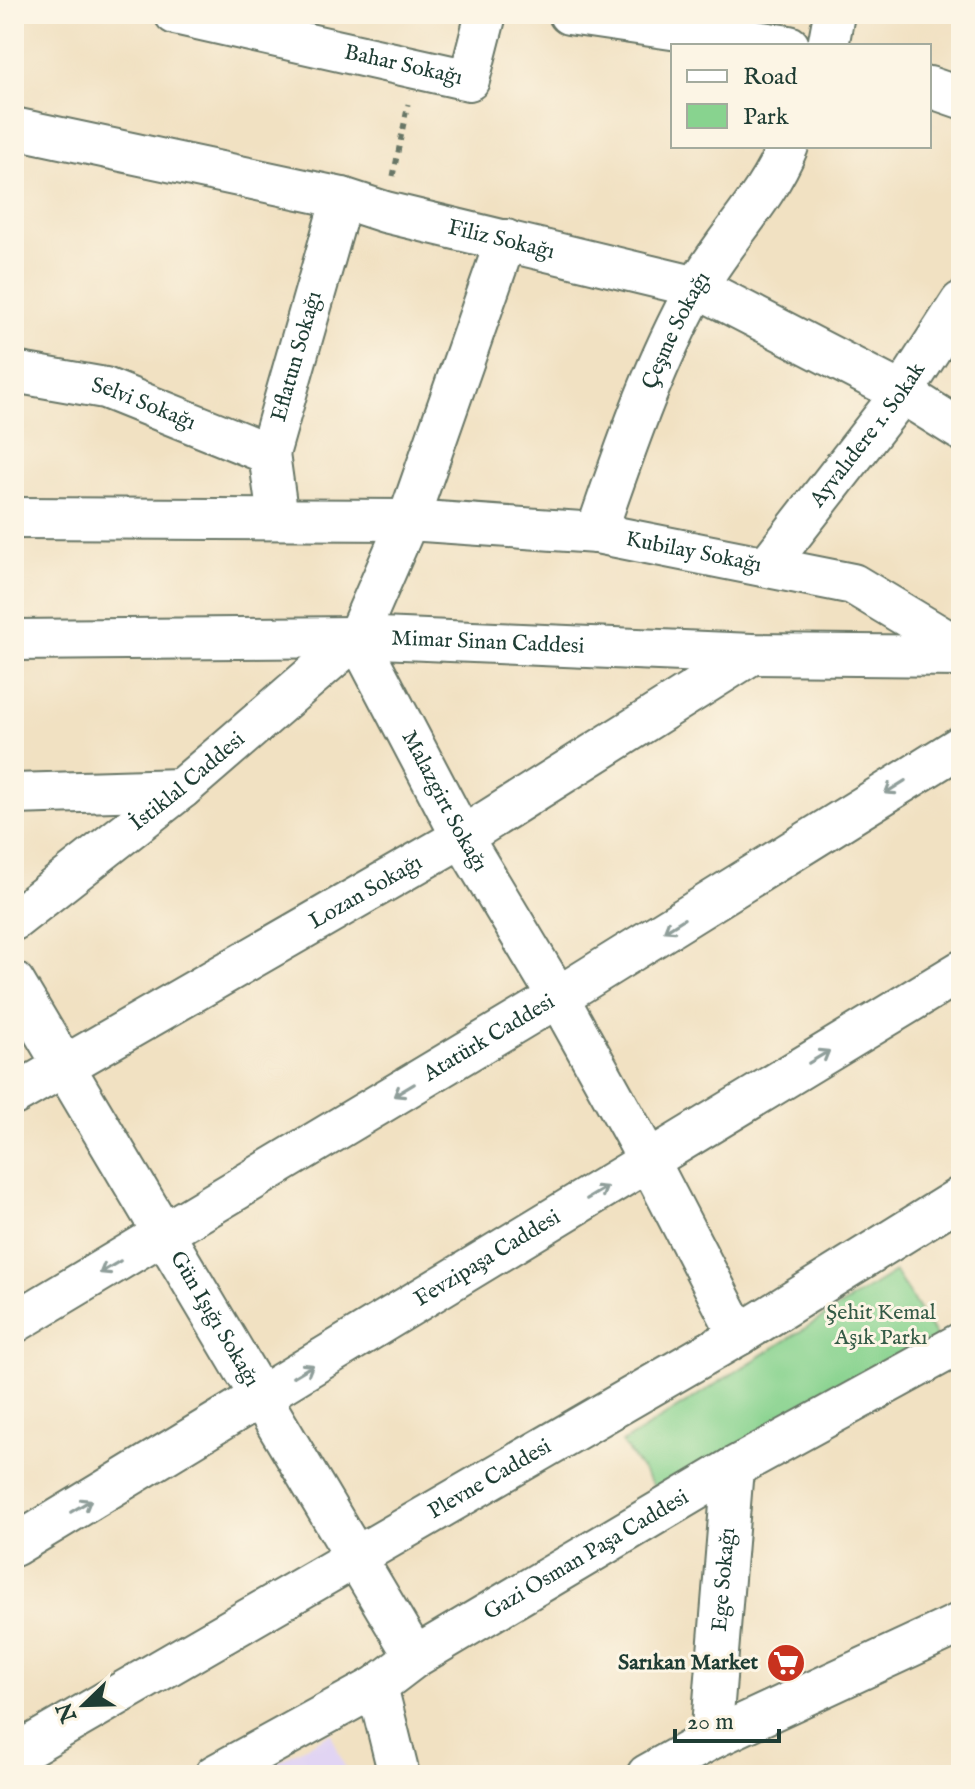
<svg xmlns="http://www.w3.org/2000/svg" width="975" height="1789" viewBox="0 0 975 1789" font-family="'IM FELL English',serif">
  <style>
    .built { fill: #e1d4f3 }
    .green { fill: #88d38f; stroke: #548862; stroke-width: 2 }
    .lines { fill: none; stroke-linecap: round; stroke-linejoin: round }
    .minor-casing { stroke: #687666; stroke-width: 44 }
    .path { stroke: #687666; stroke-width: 5; stroke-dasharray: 6 6; stroke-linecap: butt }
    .minor { stroke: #fff; stroke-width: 40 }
    .oneway { stroke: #8f9e9a }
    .labels { text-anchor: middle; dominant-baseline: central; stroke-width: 6; stroke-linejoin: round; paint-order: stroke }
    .street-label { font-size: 22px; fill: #1f3d34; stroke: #fcf5e5 }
    .park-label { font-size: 22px; fill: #345b46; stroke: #fcf5e5 }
    .poi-label { font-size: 22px; font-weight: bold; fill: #1f3d34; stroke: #fcf5e5; text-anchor: end }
  </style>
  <rect width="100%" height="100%" fill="#fcf5e5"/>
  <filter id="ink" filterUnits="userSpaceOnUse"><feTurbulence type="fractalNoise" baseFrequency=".0125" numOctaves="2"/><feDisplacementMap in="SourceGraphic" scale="16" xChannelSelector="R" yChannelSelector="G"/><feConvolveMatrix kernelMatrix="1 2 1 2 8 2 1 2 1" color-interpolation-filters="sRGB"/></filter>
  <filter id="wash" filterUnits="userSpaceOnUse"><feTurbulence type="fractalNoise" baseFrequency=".006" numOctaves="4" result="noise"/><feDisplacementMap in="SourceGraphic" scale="32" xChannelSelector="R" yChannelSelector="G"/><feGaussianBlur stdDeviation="1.8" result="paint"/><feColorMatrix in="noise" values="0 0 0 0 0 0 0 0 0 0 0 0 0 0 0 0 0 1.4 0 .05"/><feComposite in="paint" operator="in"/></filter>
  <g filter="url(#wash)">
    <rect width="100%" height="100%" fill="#f1e1c2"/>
    <path class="built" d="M331,1733L348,1775H253Z"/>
    <path class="green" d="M895,1272L937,1338L659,1493L622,1443Z"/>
  </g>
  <g filter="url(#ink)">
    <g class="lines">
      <defs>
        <g id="minor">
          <path id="s1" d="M175,14L469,80L486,14"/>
          <path d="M569,14L789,46"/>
          <path d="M828,46L834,14"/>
          <path d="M929,87L961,98"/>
          <path id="s2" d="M14,128L342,198L385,212L697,287L902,393L961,430"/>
          <path id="s3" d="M14,372L105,388L269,454"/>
          <path id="s4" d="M14,518L408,520L596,533L853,584L961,649"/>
          <path id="s5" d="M278,518L269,454L342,198"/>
          <path id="s6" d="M596,533C625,450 653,366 696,289C724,239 766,200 788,146"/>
          <path id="s7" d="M768,565L902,393L961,302"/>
          <path id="s8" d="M357,637L462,837L558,997L649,1161L739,1335"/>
          <path id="s9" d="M14,640L357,637L752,654L961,656"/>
          <path d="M14,794L181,789"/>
          <path id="s10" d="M14,920L181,789L357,637L408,520L506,240"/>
          <path id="s11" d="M14,982L415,1657"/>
          <path id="s12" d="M14,1095L462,837L752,654"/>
          <path id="s13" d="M14,1323L558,997L961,746"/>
          <path id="s14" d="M14,1546L961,971"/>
          <path d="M377,1686L399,1775"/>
          <path id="s15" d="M711,1739L733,1468"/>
          <path id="s16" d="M14,1755L739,1335L961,1197"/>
          <path id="s17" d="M215,1775L377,1686L415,1657L733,1468L961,1343"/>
          <path d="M647,1775L711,1739L961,1623"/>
        </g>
      </defs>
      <use href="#minor" class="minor-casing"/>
      <path class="path" d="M393,176L408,104"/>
      <use href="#minor" class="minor"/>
    </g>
    <defs><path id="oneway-shaft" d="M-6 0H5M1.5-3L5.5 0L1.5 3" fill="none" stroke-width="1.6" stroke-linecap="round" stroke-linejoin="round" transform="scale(2)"/></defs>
    <g class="oneway">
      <use href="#oneway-shaft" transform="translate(895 787) rotate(148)"/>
      <use href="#oneway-shaft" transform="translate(674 925) rotate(148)"/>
      <use href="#oneway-shaft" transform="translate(819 1057) rotate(-31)"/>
      <use href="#oneway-shaft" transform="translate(404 1090) rotate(149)"/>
      <use href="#oneway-shaft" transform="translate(597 1193) rotate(-31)"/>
      <use href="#oneway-shaft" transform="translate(110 1267) rotate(149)"/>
      <use href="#oneway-shaft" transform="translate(303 1371) rotate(-31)"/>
      <use href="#oneway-shaft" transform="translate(81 1506) rotate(-31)"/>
    </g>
  </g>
  <defs>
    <symbol id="supermarket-disc" viewBox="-11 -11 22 22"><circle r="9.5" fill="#c8321e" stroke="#fcf5e5"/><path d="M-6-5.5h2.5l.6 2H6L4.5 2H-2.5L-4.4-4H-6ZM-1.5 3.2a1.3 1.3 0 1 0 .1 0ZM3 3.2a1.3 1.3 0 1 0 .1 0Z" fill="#fff"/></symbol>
  </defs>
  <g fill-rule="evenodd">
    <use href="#supermarket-disc" x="764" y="1641" width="44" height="44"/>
  </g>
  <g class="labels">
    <g class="street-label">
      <text stroke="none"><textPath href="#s1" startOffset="234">Bahar Sokağı</textPath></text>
      <text stroke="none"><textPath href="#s2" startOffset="500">Filiz Sokağı</textPath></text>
      <text stroke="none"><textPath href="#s6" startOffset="218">Çeşme Sokağı</textPath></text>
      <text stroke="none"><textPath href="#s5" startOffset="166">Eflatun Sokağı</textPath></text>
      <text stroke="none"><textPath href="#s3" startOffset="134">Selvi Sokağı</textPath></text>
      <text stroke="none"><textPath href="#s7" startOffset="164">Ayvalıdere 1. Sokak</textPath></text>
      <text stroke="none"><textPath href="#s4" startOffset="682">Kubilay Sokağı</textPath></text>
      <text stroke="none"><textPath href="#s9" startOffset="474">Mimar Sinan Caddesi</textPath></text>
      <text stroke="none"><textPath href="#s10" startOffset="222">İstiklal Caddesi</textPath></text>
      <text stroke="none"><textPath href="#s8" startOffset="186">Malazgirt Sokağı</textPath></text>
      <text stroke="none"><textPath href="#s12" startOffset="406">Lozan Sokağı</textPath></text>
      <text stroke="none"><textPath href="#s13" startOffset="554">Atatürk Caddesi</textPath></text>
      <text stroke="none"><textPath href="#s14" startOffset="554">Fevzipaşa Caddesi</textPath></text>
      <text stroke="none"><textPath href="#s11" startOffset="392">Gün Işığı Sokağı</textPath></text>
      <text stroke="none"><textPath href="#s16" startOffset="550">Plevne Caddesi</textPath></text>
      <text stroke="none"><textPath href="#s17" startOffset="432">Gazi Osman Paşa Caddesi</textPath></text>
      <text stroke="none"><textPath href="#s15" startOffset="160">Ege Sokağı</textPath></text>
    </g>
    <g class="park-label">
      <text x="881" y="1313">Şehit Kemal<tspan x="881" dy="25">Aşık Parkı</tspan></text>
    </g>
    <g class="poi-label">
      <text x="758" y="1663">Sarıkan Market</text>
    </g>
  </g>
  <rect width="975" height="1789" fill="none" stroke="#fcf5e5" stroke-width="48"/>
  <rect x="671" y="44" width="260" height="104" fill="#fcf5e5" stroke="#a4ab9e" stroke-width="2"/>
  <rect x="687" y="70" width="40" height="12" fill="#ffffff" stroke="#a4ab9e" stroke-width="2"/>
  <text x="743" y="84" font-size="24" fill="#1f3d34">Road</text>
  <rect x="687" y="104" width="40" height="24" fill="#88d38f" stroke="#a4ab9e" stroke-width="2"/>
  <text x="743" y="124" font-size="24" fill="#1f3d34">Park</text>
  <g transform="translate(84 1705) rotate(247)" stroke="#fcf5e5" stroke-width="6" paint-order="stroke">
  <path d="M0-6L14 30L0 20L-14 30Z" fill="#1f3d34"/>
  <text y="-12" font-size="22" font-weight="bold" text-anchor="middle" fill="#1f3d34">N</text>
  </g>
  <path d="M675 1729v12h104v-12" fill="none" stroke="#1f3d34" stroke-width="4"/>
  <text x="687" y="1729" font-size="24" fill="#1f3d34" stroke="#fcf5e5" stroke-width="6" paint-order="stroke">20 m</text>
</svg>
